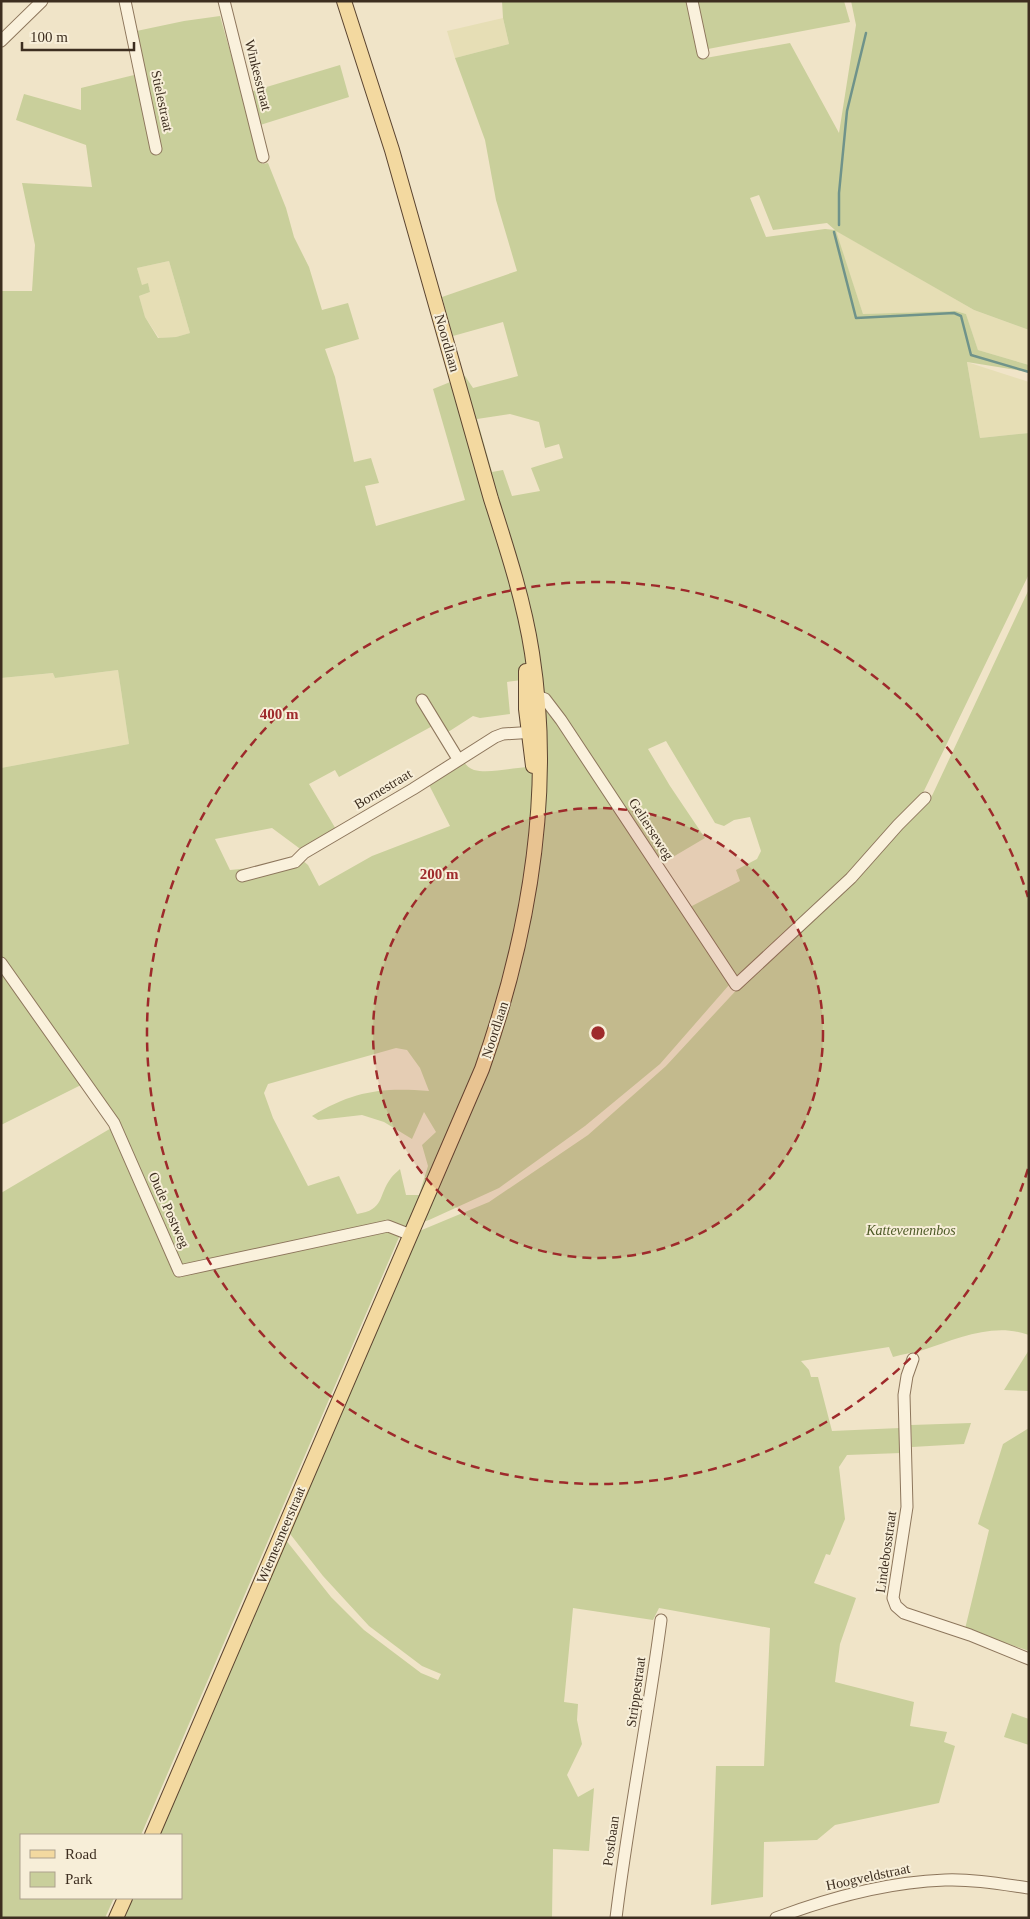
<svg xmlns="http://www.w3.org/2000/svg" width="1030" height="1919" viewBox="0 0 1030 1919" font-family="Georgia,serif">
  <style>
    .farmland { fill: #e6deb5 }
    .green { fill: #c9cf9b; fill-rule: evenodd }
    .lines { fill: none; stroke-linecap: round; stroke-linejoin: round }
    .stream { stroke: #6f938a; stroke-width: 2.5 }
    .minor-casing { stroke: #8d765c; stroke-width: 13 }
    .major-casing { stroke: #5b4430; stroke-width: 16 }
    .minor { stroke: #faf1dc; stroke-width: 11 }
    .major { stroke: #f3d9a0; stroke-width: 14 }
    .ring { fill: none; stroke: #9e2a2b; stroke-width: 2.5; stroke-dasharray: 9 6 }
    .labels { text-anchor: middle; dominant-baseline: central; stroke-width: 4; stroke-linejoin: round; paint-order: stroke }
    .street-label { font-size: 14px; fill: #3d2e20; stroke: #f7eed8 }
    .park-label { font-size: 14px; font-style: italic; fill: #4d5a26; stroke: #f7eed8 }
    .centre { fill: #9e2a2b; stroke: #f7eed8; stroke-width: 2.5 }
    .ring-label { font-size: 15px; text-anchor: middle; font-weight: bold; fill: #9e2a2b; stroke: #f7eed8; stroke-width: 4; stroke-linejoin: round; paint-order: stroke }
  </style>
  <rect width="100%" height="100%" fill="#f0e4c8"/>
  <path class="farmland" d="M503,18L509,44L455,58L447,31Z
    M835,230L974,310L1029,330V365L978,350L966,314L956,311L863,314Z
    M169,261L190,333L176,337L159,338L145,317L139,296L150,292L148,283L142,286L137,268Z
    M967,362L1029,382V433L980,438Z
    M118,670L129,744L1,768V678L54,673L55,678Z"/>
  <path class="green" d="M502,1H687L700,59L790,43L839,133L856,25L851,1H1029V330L974,310L836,231L863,314L956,311L966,314L978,350L1029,365V372L967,362L980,438L1029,433V574L922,795L847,878L729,985L660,1064L585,1126L499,1188L429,1220L403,1228L141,1835H21V1898H114L105,1918H1V1193L113,1127L83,1084L1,1125V768L129,744L118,670L55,678L53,673L1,678V291H32L35,245L22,183L92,187L86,145L16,120L24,94L81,110V88L134,75L127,33L184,21L220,16L262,164L268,163L286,208L294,237L309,267L322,310L348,303L359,339L325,349L335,377L354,462L371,458L379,483L365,486L376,526L465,500L433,389L465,376L473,388L518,376L503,322L453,336L442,297L517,271L496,200L485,140L455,58L509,44L503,18ZM759,195L773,230L827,223L835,230L825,229L766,237L750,198ZM169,261L190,333L176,337L158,338L145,317L139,296L150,292L148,283L142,285L137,268ZM510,414L539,422L545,448L559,444L563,458L531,468L540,491L512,496L503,470L492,472L477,419ZM522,680L527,767C512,768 488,774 474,770C468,768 465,764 462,759L428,783L450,826L372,856L319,886L308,865L296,855L273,866L230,870L215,839L272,828L299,848L314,847L337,831L309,784L335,770L339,777L438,723L445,734L473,716L480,718L510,714L507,682ZM666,741L715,823L724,826L734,820L750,817L761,851L757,859L736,870L740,881L690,907L661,864L705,838L670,786L648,749ZM396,1048L407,1050L420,1068L429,1091C382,1087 353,1091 312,1116L318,1120L362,1115L384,1122L412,1139L424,1112L436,1132L422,1145L428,1166L419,1195H406L400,1169C397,1172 393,1175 391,1178C378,1195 385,1210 357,1214L339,1176L308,1186L273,1118L264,1093L268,1084Z
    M695,1H844L850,22L708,49Z
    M340,65L349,97L257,126L250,92Z
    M1029,589V1335C993,1322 957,1339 923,1350C913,1353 903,1354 893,1357L889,1347L801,1361L809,1370L811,1377H818L832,1431L900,1428L901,1453L847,1455L839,1467L845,1519L830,1555L826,1554L814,1583L856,1598L840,1644L835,1682L914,1702L910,1726L947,1732L944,1742L955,1746L939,1803L835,1825L817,1840L764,1842L763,1897L711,1905L716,1766H764L770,1628L659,1608L653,1620L573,1608L564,1702L578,1704L577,1720L582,1744L567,1775L578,1797L594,1788L589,1851L553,1849L552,1918H121L130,1898H181V1835H157L285,1539L331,1597L364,1630L421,1673L438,1680L441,1674L422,1666L369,1626L323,1576L287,1530L417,1232L489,1202L588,1135L666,1066L742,984L930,800Z
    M1029,1350V1391L1004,1390Z
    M971,1423L964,1444L912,1447L911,1425Z
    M1029,1428V1651L965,1629L989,1530L978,1524L1003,1444Z
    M1012,1713L1029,1719V1745L1004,1737Z"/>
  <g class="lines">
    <path class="stream" d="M839,225V193L847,111L866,33
      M834,232L856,318L954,313L961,316L971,355L1029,372"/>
    <defs>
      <path id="minor" d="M125,1L156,149
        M224,1L263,157
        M692,1L703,53
        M1,41L42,1
        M537,696L545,699L561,720L736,985L851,878L898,825L925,798
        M422,700L458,759
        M242,876L295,862L304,853L413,789L495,737L503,734L535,732
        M1,963L114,1123L179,1271L388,1226L411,1235
        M913,1359L907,1376L904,1395L907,1507L893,1598L896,1606L904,1613L970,1635L1029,1659
        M616,1918C628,1818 648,1720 661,1620
        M776,1918C829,1898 887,1882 945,1880C973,1879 1001,1884 1029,1888"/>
      <path id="major" d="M526,671V709L533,766
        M152,1835L482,1069C529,935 554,794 532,653C524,601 507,549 491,499L392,150L344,1
        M116,1918L125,1898"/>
    </defs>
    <use href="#minor" class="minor-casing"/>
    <use href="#major" class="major-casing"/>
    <use href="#minor" class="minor"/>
    <use href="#major" class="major"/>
  </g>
  <circle cx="598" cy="1033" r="225" fill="#9e2a2b" fill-opacity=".12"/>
  <g class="ring">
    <circle cx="598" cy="1033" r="225"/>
    <path d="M1028 1169A451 451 0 1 1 1028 897"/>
  </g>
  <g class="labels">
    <g class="street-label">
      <text transform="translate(258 75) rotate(76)">Winkesstraat</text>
      <text transform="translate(162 101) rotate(78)">Stielestraat</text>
      <text transform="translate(447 343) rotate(74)">Noordlaan</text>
      <text transform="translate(383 789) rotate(-31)">Bornestraat</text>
      <text transform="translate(651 829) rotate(57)">Gelierseweg</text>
      <text transform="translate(495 1030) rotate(-72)">Noordlaan</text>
      <text transform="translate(169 1210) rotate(66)">Oude Postweg</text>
      <text transform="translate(281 1535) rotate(-67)">Wiemesmeerstraat</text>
      <text transform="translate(886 1552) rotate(-82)">Lindebosstraat</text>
      <text transform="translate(636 1692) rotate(-82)">Strippestraat</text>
      <text transform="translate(611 1841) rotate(-82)">Postbaan</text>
      <text transform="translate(868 1877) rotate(-12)">Hoogveldstraat</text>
    </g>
    <g class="park-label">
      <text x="911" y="1230">Kattevennenbos</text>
    </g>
  </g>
  <circle cx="598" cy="1033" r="8" class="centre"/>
  <g class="ring-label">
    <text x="279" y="719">400 m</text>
    <text x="439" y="879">200 m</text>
  </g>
  <rect width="1030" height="1919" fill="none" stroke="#3d2e20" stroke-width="5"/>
  <rect x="20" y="1834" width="162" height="65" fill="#f7eed8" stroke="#ada18e"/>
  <rect x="30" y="1850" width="25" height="8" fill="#f3d9a0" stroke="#ada18e"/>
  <text x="65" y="1859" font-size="15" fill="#3d2e20">Road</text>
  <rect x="30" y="1872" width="25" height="15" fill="#c9cf9b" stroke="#ada18e"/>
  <text x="65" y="1884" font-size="15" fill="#3d2e20">Park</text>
  <path d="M22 42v8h112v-8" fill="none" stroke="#3d2e20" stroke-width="2.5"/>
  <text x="30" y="42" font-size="15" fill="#3d2e20" stroke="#f7eed8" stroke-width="4" paint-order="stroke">100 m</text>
</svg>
